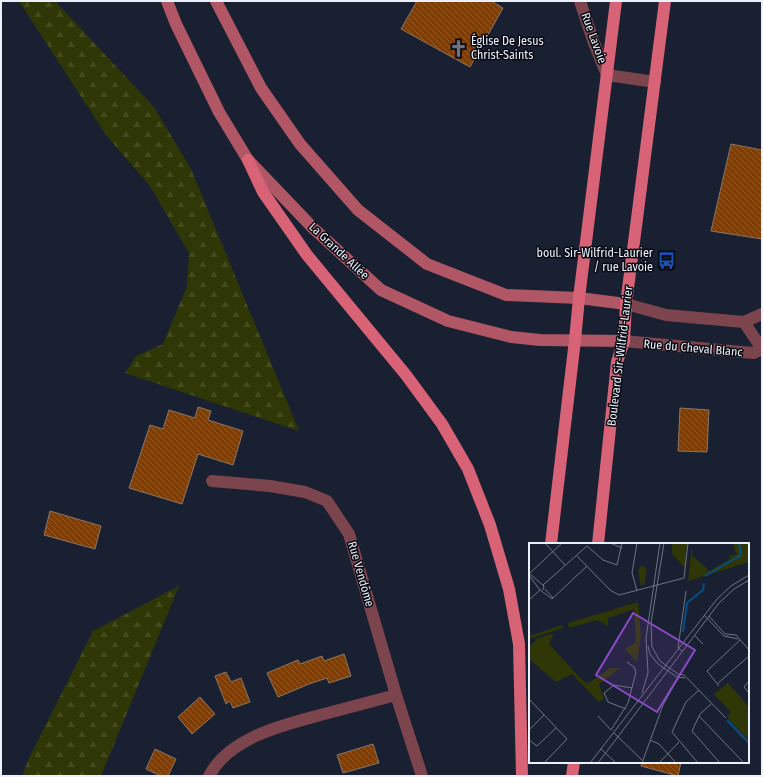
<svg xmlns="http://www.w3.org/2000/svg" width="763" height="777" viewBox="0 0 763 777" font-family="'Fira Sans Condensed',sans-serif">
  <style>
    .forest { fill: url(#forest-firs) }
    .building { fill: url(#building-back-hatch); stroke: #8b7568 }
    .lines { fill: none; stroke-linecap: round; stroke-linejoin: round }
    .street { stroke: #7c444c; stroke-width: 12 }
    .secondary { stroke: #b05664; stroke-width: 12 }
    .primary { stroke: #d86377; stroke-width: 12 }
    .labels { text-anchor: middle; dominant-baseline: central; stroke-width: 3; stroke-linejoin: round; paint-order: stroke }
    .street-label { font-size: 12px; fill: #ebf1fd; stroke: #070a11 }
    .poi-label { font-size: 12px; fill: #ebf1fd; stroke: #070a11; text-anchor: start }
    .inset-river { fill: none; stroke: #064e87; stroke-width: 2 }
    .inset-road { fill: none; stroke: #6d7483; stroke-width: 1 }
    .view { fill: #8c4ac8; fill-opacity: 0.15; stroke: #8c4ac8; stroke-width: 2 }
    .inset-edge { fill: none; stroke: #ebf1fd; stroke-width: 2 }
  </style>
  <defs>
    <pattern id="forest-firs" width="22" height="20" patternUnits="userSpaceOnUse"><rect width="22" height="20" fill="#2f3706"/><path d="M5 1l3.5 6h-7zM16 11l3.5 6h-7z" fill="#434b1f"/></pattern>
    <pattern id="building-back-hatch" width="6" height="6" patternUnits="userSpaceOnUse"><rect width="6" height="6" fill="#813d00"/><path d="M-1 5l2 2M0 0l6 6M5-1l2 2" fill="none" stroke="#935a26"/></pattern>
  </defs>
  <rect width="100%" height="100%" fill="#192031"/>
  <path class="forest" d="M19,1H55L154,107L191,169L299,431L125,373L136,356L163,344L187,286L189,253L150,186L106,135Z
    M179,586L101,776H22L29,758L93,631Z"/>
  <path class="building" d="M417,1H491L503,8L470,67L401,29Z
    M731,144L762,150V239L711,231Z
    M198,407L211,411L208,420L243,431L233,465L198,454L182,504L129,488L150,425L163,429L169,410L195,418Z
    M680,408L709,410L707,452L678,451Z
    M50,511L101,526L95,549L44,535Z
    M344,654L351,676L329,683L327,678L309,684L278,697L267,673L298,660L300,664L322,656L324,661Z
    M226,672L231,682L241,678L250,702L233,708L230,701L226,704L215,676Z
    M200,697L215,714L192,734L178,717Z
    M373,744L379,763L343,773L337,755Z
    M155,749L176,759L168,776H161L146,769Z
    M642,762H681L678,776L641,766Z"/>
  <g class="lines">
    <path class="street" d="M580,1L594,43L607,75L655,82
      M626,304L666,315L744,322L762,314
      M744,322L762,349
      M624,341L742,352L754,353L762,349
      M212,481L270,486L305,492L327,501L349,534L396,695L422,776
      M209,776C230,736 287,724 328,713C351,707 374,701 396,695"/>
    <path class="secondary" d="M167,1L176,24L219,112L248,160L313,228L381,290L448,321L511,337L540,340L624,341
      M216,1L261,88L300,144L358,210L427,264L506,295L579,298L626,304"/>
    <path class="primary" d="M248,160L263,192L307,255L406,375L442,424L468,469L490,525L509,589L519,644L522,776
      M551,544L575,340L579,298L616,1
      M598,544L617,362L624,341L626,304L665,1
      M572,776L574,762"/>
  </g>
  <defs>
    <symbol id="church-bare" viewBox="-9 -9 18 18"><path d="M-1.2-6h2.4v3.5h3.3v2.4h-3.3V6h-2.4V-.1h-3.3v-2.4h3.3Z" fill="#6b7280" stroke="#070a11" stroke-width="2.5" paint-order="stroke"/></symbol>
    <symbol id="bus-bare" viewBox="-9 -9 18 18"><path d="M-5-6H5V4H4V6H2V4H-2V6H-4V4H-5ZM-3.5-4V0h7V-4ZM-3.5 1.2v1.5H-2V1.2ZM2 1.2v1.5H3.5V1.2Z" fill="#1a4fb4" stroke="#070a11" stroke-width="2.5" paint-order="stroke"/></symbol>
  </defs>
  <g fill-rule="evenodd">
    <use href="#church-bare" x="446" y="36" width="25" height="25"/>
    <use href="#bus-bare" x="654" y="248" width="25" height="25"/>
  </g>
  <g class="labels">
    <g class="street-label">
      <text transform="translate(594 38) rotate(70)">Rue Lavoie</text>
      <text transform="translate(339 251) rotate(43)">La Grande Allée</text>
      <text transform="translate(693 348) rotate(5)">Rue du Cheval Blanc</text>
      <text transform="translate(620 356) rotate(-83)">Boulevard Sir-Wilfrid-Laurier</text>
      <text transform="translate(361 574) rotate(74)">Rue Vendôme</text>
    </g>
    <g class="poi-label">
      <text x="471" y="41">Église De Jesus<tspan x="471" dy="14">Christ-Saints</tspan></text>
      <text x="653" y="253" text-anchor="end">boul. Sir-Wilfrid-Laurier<tspan x="653" dy="14">/ rue Lavoie</tspan></text>
    </g>
  </g>
  <g transform="translate(529 543)">
    <rect width="220" height="220" fill="#192031"/>
    <path d="M143,0H158L156,25L143,11ZM163,0V12L180,28L202,16L199,13L208,11L204,4L206,0H220V19L159,38ZM109,59L112,93L108,119L96,106L107,99L105,66L79,75V83L68,77L40,85L39,80ZM33,82L34,85L0,96V93ZM25,90L20,101L54,138L60,140L81,125H91L70,141L75,156L70,159L43,131L27,139L0,116V104L9,95Z" fill="#2f3706"/>
    <path d="M113,22L118,26L115,42L112,43L109,27ZM199,140L220,164V198L198,174L202,169L185,151Z" fill="#2f3706"/>
    <path class="inset-river" d="M176,33L212,12L210,0M154,89L158,60L174,47L175,40M198,177L220,200"/>
    <path class="inset-road" d="M16,0L36,22M81,0L93,5M135,0L122,80L123,104L131,118L149,131L155,132L197,175M47,12L81,47L90,52L155,35M0,31L33,0M1,31L15,43L14,47M0,32L10,46L23,56L58,23M155,35L159,0M14,42L58,3L74,17L88,22L93,0M16,46L24,55M108,48L103,30L108,0M0,57L11,47M175,72L195,93L209,96M180,73L196,91L207,92L220,107M165,92L174,101M117,95L131,0M119,103L121,111L129,121L148,134L156,135M153,108L149,105L157,48M220,138L215,144L220,150M188,141L220,113M190,143L178,128L211,97M113,150L119,130L117,95M0,156L38,196L15,220M182,161L171,171L163,188L191,220M97,166L79,159L75,150L85,142L103,145M69,173L82,187M170,173L215,220M0,187L15,172M82,187L99,160L107,129L105,124L98,119M85,190L114,218M0,197L8,203L27,185M121,197L130,201L147,220M72,206L87,220M61,220L188,56L202,43L220,32M69,220L190,60L205,46L220,37M113,220L134,162L149,135M130,220L150,199M169,220L143,189L157,159L170,147"/>
    <path class="view" d="M104,70L166,107L128,169L67,132Z"/>
    <rect width="220" height="220" class="inset-edge"/>
  </g>
  <rect width="763" height="777" fill="none" stroke="#ebf1fd" stroke-width="4"/>
</svg>
